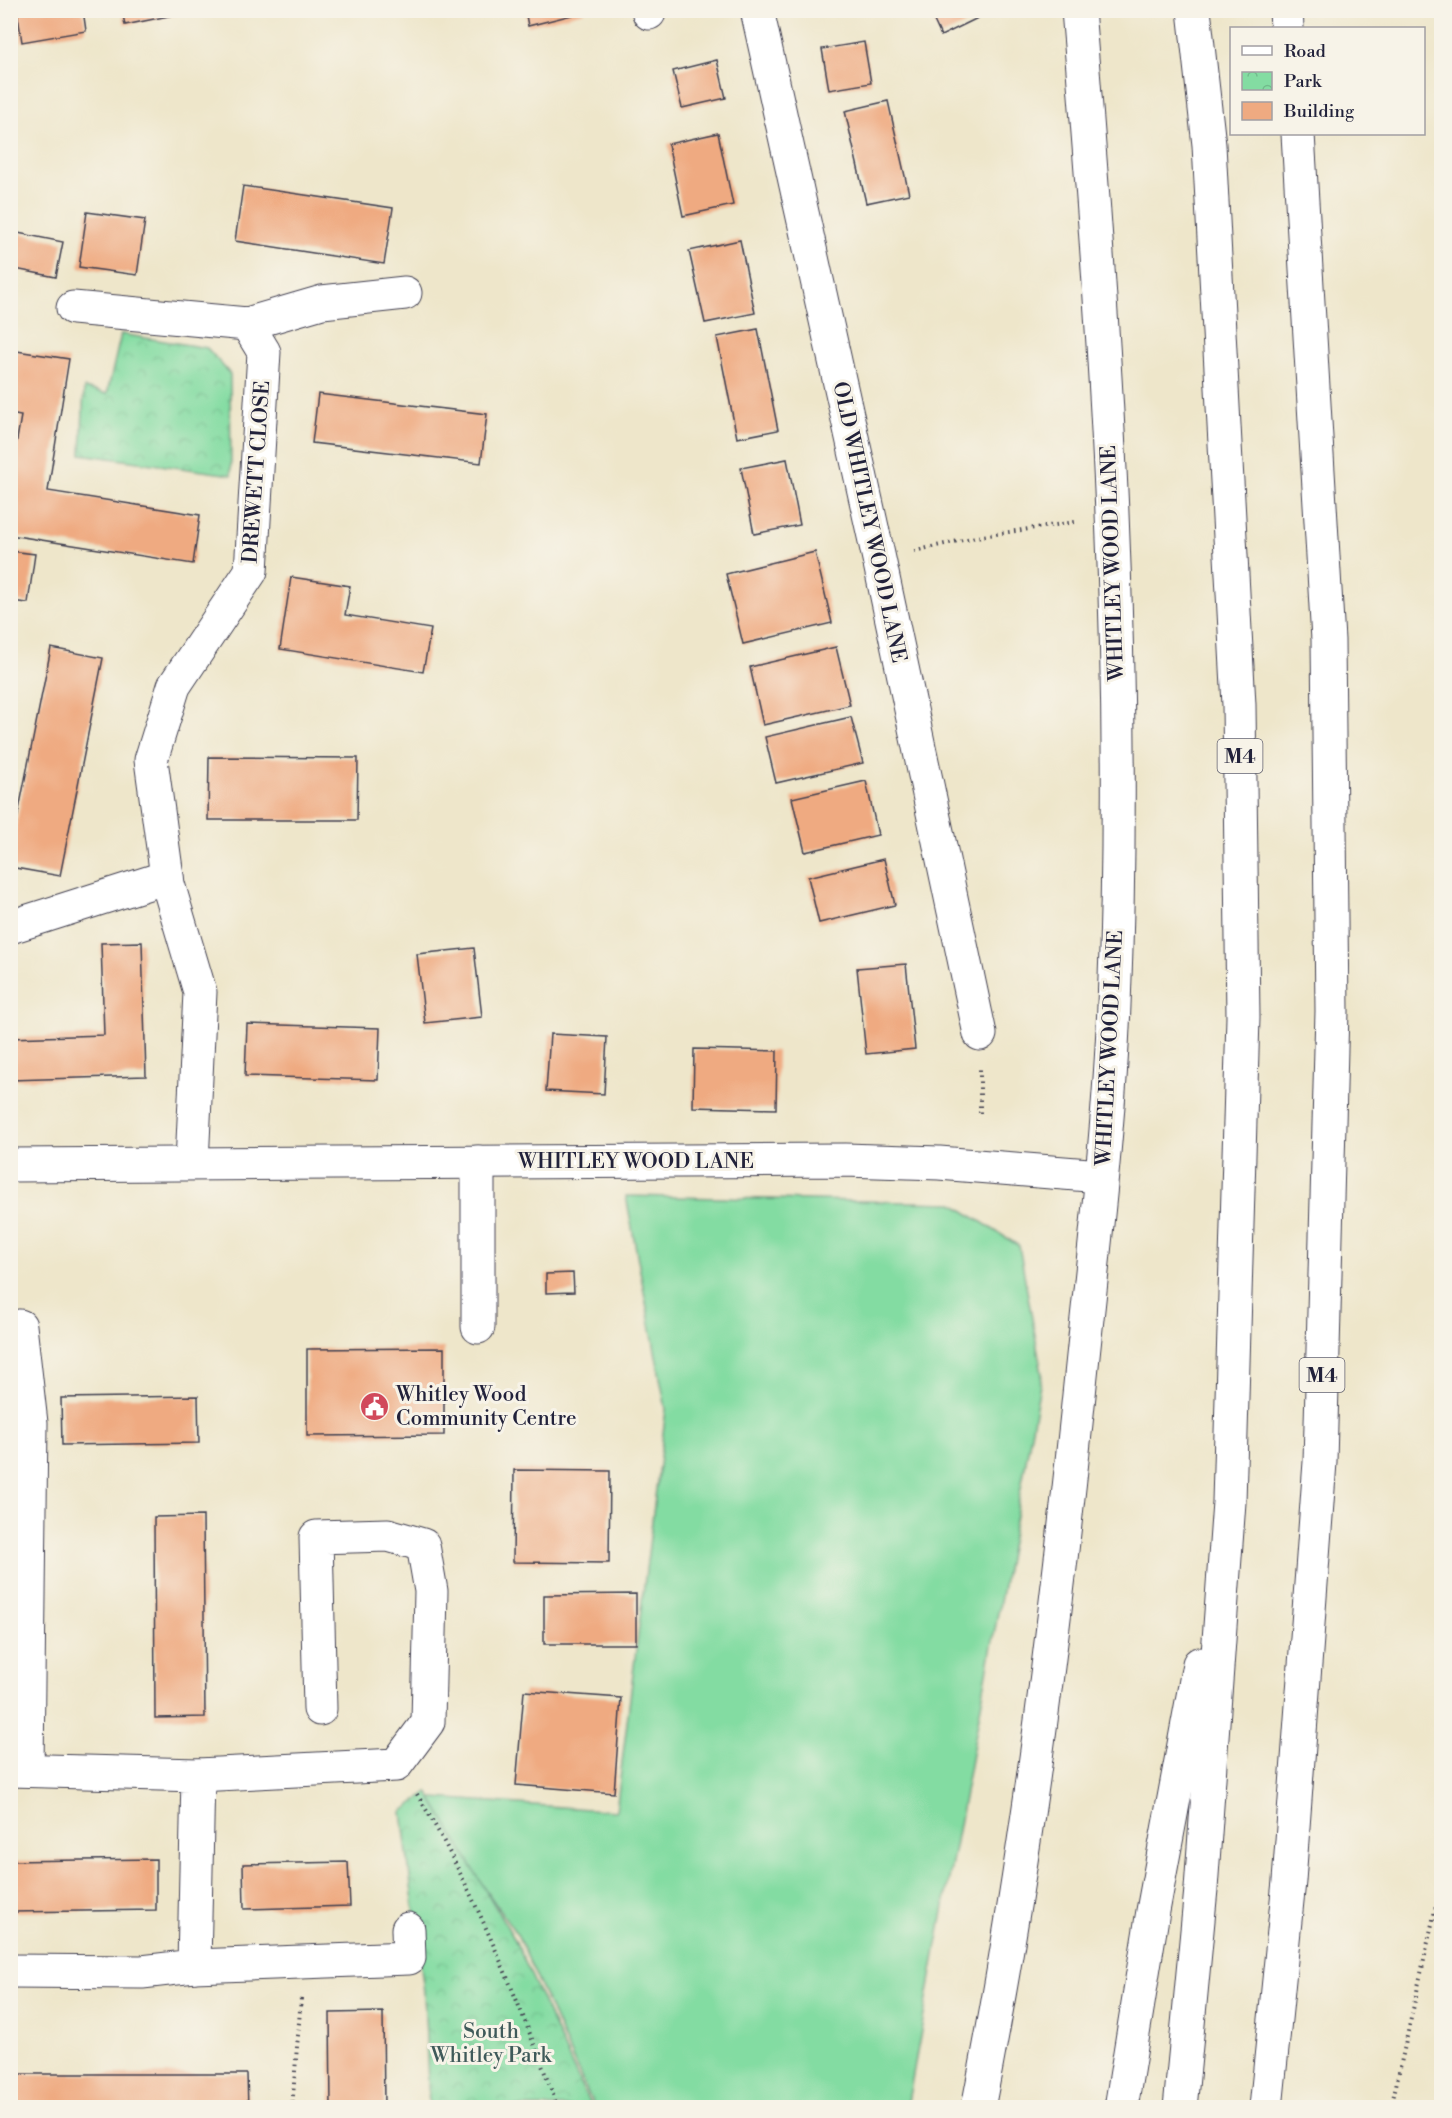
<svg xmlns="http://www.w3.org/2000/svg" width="1452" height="2118" viewBox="0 0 1452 2118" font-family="'Libre Bodoni',serif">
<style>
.green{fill:#83dca2;stroke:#527f6e;stroke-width:1.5}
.park{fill:url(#park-crowns);stroke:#527f6e;stroke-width:1.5}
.building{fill:#efaa81}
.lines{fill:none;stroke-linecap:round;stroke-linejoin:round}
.minor-casing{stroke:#413f50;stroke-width:35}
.major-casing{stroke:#413f50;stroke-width:35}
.highway-casing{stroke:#413f50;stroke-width:35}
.path{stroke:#413f50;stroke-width:4;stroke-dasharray:1.5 4.5;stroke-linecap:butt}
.minor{stroke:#fff;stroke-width:33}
.major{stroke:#fff;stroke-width:33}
.highway{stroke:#fff;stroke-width:33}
.labels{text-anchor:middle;stroke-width:6;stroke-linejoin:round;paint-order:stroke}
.shield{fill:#f7f3e8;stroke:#62616f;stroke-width:1.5}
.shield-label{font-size:20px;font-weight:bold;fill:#22223b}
.street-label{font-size:21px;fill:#22223b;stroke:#f7f3e8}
.poi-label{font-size:21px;fill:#22223b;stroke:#f7f3e8;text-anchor:start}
.park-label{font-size:21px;fill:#3f5a5a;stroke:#f7f3e8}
</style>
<defs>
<pattern id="park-crowns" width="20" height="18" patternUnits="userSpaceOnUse" patternTransform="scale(1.5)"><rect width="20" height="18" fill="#83dca2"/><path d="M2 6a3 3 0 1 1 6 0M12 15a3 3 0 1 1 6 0" fill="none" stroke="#71bc8c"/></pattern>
</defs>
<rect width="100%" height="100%" fill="#f7f3e8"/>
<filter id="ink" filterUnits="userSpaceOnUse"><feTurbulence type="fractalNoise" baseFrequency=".0167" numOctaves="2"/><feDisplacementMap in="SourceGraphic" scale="12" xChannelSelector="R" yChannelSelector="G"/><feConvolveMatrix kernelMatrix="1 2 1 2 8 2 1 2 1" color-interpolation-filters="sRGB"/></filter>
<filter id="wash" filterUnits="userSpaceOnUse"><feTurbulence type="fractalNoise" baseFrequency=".008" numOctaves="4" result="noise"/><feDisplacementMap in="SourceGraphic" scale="24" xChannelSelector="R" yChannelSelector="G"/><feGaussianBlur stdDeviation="1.35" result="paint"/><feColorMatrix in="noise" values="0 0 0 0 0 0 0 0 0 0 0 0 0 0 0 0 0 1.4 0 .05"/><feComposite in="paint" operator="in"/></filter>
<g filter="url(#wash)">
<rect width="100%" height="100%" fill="#eee6ca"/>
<path class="green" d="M 626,1196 L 952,1203 L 1019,1246 L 1042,1374 L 907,2107 L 594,2107 L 518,1936 L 421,1797 L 616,1811 L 666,1409 Z"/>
<g class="park">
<path d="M 121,334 L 207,348 L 230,374 L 231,475 L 81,454 L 84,388 L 107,394 Z"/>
<path d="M 428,1792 L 515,1940 L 591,2107 L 429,2107 L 424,1992 L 402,1812 Z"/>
</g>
<g id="blocks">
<g class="building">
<path d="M 17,10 L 83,10 L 86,31 L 22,42 Z"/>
<path d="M 122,10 L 188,10 L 188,12 L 125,25 Z"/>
<path d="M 525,10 L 584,10 L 584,12 L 528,26 Z"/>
<path d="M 929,10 L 994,10 L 941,36 Z"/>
<path d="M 864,42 L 871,83 L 829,90 L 822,49 Z"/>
<path d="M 717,60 L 726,98 L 682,108 L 673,71 Z"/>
<path d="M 888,101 L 909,194 L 866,203 L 845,111 Z"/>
<path d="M 718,133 L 733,205 L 683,216 L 668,144 Z"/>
<path d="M 243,186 L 393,208 L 384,264 L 235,241 Z"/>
<path d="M 87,212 L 145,220 L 137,275 L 79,267 Z"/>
<path d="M 13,232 L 63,242 L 56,277 L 10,268 Z"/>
<path d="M 740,240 L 755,313 L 705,323 L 689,251 Z"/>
<path d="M 10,276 L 16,277 L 12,308 L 10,308 Z"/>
<path d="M 758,329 L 778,430 L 737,438 L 717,337 Z"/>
<path d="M 10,350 L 69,359 L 48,491 L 200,515 L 193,564 L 10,535 L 10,480 L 21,416 L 10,414 Z"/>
<path d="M 318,394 L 487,414 L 481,463 L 312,443 Z"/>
<path d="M 787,459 L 800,525 L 754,534 L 741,468 Z"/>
<path d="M 10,551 L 35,554 L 28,603 L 10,601 Z"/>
<path d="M 815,552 L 832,623 L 743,644 L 726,574 Z"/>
<path d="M 291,577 L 350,586 L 345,615 L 431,629 L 423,672 L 280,649 Z"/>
<path d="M 836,647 L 850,705 L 763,725 L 750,667 Z"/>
<path d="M 51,648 L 103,658 L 60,876 L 10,867 L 10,855 Z"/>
<path d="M 851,717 L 863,763 L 776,783 L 765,737 Z"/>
<path d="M 209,757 L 358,758 L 357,820 L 208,820 Z"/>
<path d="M 866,781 L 878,835 L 805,852 L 792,798 Z"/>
<path d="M 884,859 L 895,905 L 819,923 L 808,877 Z"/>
<path d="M 142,942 L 146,1076 L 10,1080 L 10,1038 L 104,1035 L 101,943 Z"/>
<path d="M 474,948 L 482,1017 L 425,1023 L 417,954 Z"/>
<path d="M 906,964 L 915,1049 L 866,1054 L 857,968 Z"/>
<path d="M 247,1024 L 380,1028 L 378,1080 L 245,1076 Z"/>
<path d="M 550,1034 L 607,1037 L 604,1094 L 546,1091 Z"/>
<path d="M 694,1049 L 777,1051 L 776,1109 L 693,1107 Z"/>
<path d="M 573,1273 L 574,1292 L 546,1293 L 546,1274 Z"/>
<path d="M 444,1348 L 444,1435 L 307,1436 L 307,1349 Z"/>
<path d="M 198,1396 L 199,1443 L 62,1445 L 61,1398 Z"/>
<path d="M 514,1470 L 610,1471 L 609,1563 L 513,1562 Z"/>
<path d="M 203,1516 L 205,1717 L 155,1718 L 154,1517 Z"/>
<path d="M 636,1594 L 636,1644 L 544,1644 L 544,1595 Z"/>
<path d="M 524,1691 L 621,1698 L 614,1793 L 516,1785 Z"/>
<path d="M 156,1859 L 156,1910 L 10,1912 L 10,1861 Z"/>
<path d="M 348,1862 L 350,1906 L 244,1909 L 243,1864 Z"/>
<path d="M 383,2012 L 384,2108 L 331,2108 L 330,2013 Z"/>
<path d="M 10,2074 L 247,2074 L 248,2108 L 10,2108 Z"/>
</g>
</g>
</g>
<g filter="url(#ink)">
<use href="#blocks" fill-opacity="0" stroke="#413f50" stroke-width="1.5"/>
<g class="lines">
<defs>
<g id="minor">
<path d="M 648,10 L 649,13"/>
<path d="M 757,10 L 879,559 L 980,1034"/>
<path d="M 73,308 L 247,324 L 264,352 L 251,571 L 174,686 L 151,760 L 168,884 L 200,992 L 192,1163"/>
<path d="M 247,324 L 322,302 L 405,293"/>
<path d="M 10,927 L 167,877"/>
<path d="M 478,1162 L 478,1327"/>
<path d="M 10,1165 L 845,1160 L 939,1163 L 1101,1176"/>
<path d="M 20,1326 L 31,1423 L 27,1768"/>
<path d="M 10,1770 L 198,1775 L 194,1966 L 142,1972 L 10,1971"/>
<path d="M 198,1775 L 396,1765 L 428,1722 L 431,1591 L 423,1545 L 388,1535 L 316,1537 L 320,1709"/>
<path d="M 194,1966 L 409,1958 L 408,1929"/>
</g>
<path id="major" d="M 978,2108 C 1025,1871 1054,1634 1079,1395 C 1092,1265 1109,1135 1114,1005 C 1128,673 1106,341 1078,10"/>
<g id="highway">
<path d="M 1286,10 L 1287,28"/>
<path d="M 1121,2108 L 1153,1911 L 1199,1664"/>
<path d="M 1180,2108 L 1201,1889 L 1229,1502 L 1243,1017 L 1239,705 L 1209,145 L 1194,10"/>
<path d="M 1266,2108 L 1289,1881 L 1320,1462 L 1332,1011 L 1328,640 L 1298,134"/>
</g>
</defs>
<use href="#minor" class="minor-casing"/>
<use href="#major" class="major-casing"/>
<use href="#highway" class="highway-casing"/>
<g class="path">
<path d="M 914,551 L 976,537 L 1075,522"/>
<path d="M 980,1113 L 980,1068"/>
<path d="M 417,1794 C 476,1893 518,2000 558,2108"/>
<path d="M 292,2108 L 301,1998"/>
<path d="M 1391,2108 L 1436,1906 L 1442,1906"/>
</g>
<use href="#minor" class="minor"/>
<use href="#major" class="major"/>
<use href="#highway" class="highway"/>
</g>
</g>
<defs>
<symbol id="civic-disc" viewBox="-11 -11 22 22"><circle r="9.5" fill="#d1495b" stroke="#f7f3e8"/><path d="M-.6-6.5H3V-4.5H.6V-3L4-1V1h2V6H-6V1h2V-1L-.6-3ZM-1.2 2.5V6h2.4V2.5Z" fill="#fff"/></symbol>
</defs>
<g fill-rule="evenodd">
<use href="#civic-disc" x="358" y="1390" width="33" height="33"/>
</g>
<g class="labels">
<g class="shield">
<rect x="1217.5" y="739" width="45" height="34" rx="4.5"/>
<rect x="1299.5" y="1358" width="45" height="34" rx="4.5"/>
</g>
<g class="shield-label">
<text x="1240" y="763">M4</text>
<text x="1322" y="1382">M4</text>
</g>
<g class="street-label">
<text transform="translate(256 472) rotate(-86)" y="7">DREWETT CLOSE</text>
<text transform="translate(870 522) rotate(78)" y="7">OLD WHITLEY WOOD LANE</text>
<text transform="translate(1112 563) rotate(-92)" y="7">WHITLEY WOOD LANE</text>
<text transform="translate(1109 1048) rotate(-87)" y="7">WHITLEY WOOD LANE</text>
<text x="636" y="1168">WHITLEY WOOD LANE</text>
</g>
<g class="poi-label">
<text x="396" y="1401">Whitley Wood<tspan x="396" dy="24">Community Centre</tspan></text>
</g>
<g class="park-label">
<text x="491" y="2038">South<tspan x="491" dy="24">Whitley Park</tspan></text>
</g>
</g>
<rect width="1452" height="2118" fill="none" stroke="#f7f3e8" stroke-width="36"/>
<rect x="1230" y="27" width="195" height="108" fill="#f7f3e8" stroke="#a29fa3" stroke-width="1.5"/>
<rect x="1242" y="46" width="30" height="9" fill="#ffffff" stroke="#a29fa3" stroke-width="1.5"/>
<text x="1284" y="57" font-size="18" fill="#22223b">Road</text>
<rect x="1242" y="72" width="30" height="18" fill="url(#park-crowns)" stroke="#a29fa3" stroke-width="1.5"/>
<text x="1284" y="87" font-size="18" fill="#22223b">Park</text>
<rect x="1242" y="102" width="30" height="18" fill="#efaa81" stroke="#a29fa3" stroke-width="1.5"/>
<text x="1284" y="117" font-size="18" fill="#22223b">Building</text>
</svg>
